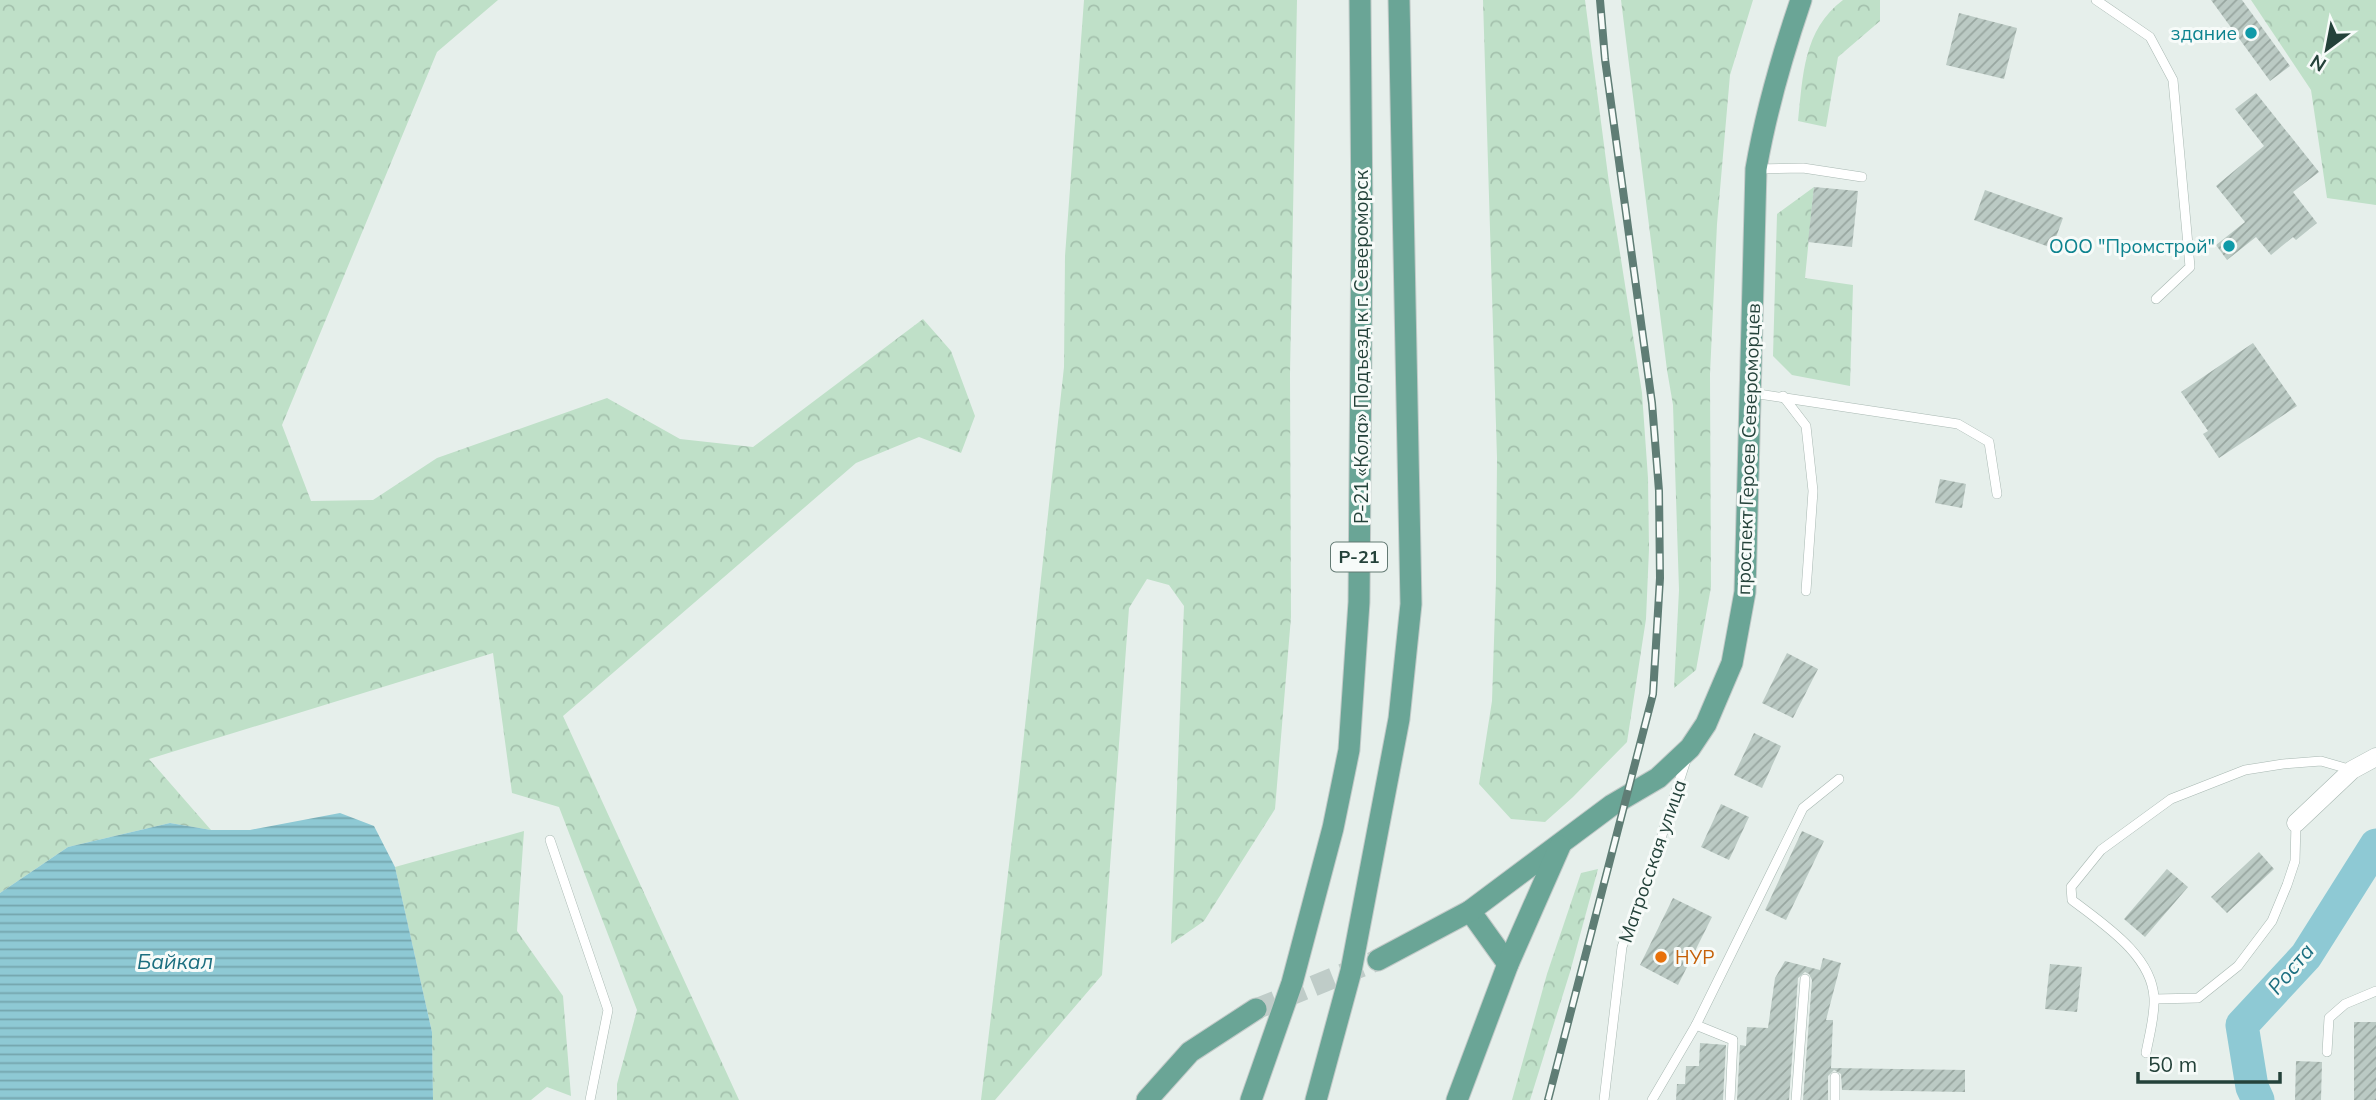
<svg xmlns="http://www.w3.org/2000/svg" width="2376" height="1100" viewBox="0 0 2376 1100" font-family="Mulish,sans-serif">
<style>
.forest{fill:url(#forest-crowns)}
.water{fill:url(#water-rules)}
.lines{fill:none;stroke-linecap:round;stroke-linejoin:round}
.river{stroke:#8ec9d4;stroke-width:33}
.building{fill:url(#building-hatch)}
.primary-tunnel{stroke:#bfccc8;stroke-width:21;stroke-dasharray:21 10;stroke-linecap:butt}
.service-casing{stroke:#a8b8b2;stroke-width:10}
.minor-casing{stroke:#a8b8b2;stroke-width:19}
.primary-casing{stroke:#c2cac8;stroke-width:23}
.service{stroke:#fff;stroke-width:9}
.minor{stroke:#fff;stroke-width:18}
.primary{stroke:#6aa596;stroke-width:21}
.rail-casing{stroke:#5f7d75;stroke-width:8}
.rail{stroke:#f7fbf9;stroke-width:5;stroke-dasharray:16;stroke-linecap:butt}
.culture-dot{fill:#0f9aa8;stroke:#f7fbf9;stroke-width:2.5}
.food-dot{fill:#e8710a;stroke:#f7fbf9;stroke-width:2.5}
.labels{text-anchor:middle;stroke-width:6;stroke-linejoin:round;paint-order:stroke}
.shield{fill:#f7fbf9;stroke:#637a73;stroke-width:2}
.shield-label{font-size:18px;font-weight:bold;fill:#24423a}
.culture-label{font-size:19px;fill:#0d838f;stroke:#f7fbf9;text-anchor:end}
.street-label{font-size:19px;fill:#24423a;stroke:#f7fbf9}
.food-label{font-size:19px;fill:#c56008;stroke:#f7fbf9;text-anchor:start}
.water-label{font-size:21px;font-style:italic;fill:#1c6f80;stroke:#f7fbf9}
</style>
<defs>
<pattern id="forest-crowns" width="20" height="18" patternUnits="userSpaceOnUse" patternTransform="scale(1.75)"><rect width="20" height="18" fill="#bfe0c8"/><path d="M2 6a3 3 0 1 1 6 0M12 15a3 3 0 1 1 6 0" fill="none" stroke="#a4c1ad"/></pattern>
<pattern id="water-rules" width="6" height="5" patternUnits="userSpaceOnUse" patternTransform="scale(1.75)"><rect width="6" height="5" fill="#8ec9d4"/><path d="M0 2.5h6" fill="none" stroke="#74a5ad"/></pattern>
<pattern id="building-hatch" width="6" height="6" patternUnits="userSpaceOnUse" patternTransform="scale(1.75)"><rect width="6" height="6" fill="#bbcac4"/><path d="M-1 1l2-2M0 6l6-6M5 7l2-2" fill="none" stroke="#98a6a0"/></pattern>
</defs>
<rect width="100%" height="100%" fill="#e6efeb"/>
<g class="forest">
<path d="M 0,0 L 498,0 L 437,52 L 282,425 L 311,501 L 373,500 L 437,458 L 607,398 L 680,439 L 753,447 L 923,319 L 951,351 L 975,416 L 961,453 L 919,437 L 856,463 L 563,716 L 739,1100 L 617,1100 L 617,1084 L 637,1010 L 559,807 L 512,793 L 493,653 L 149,759 L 211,830 L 170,823 L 68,847 L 0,893 Z"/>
<path d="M 1084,0 L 1297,0 L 1290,374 L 1291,617 L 1275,809 L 1204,921 L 1171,944 L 1184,606 L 1169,585 L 1147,579 L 1129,608 L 1102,975 L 995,1100 L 981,1100 L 1019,781 L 1064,367 L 1065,256 Z"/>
<path d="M 1483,0 L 1585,0 L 1609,183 L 1642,393 L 1648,478 L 1649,549 L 1646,619 L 1627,742 L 1573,797 L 1545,822 L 1511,819 L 1479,784 L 1492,701 L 1496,580 L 1497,458 Z"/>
<path d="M 1621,0 L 1753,0 L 1730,75 L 1717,224 L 1710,374 L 1711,587 L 1696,670 L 1674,688 L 1679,590 L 1673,405 L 1667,370 Z"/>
<path d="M 1843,0 L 1880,0 L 1880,21 L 1838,57 L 1826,127 L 1798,121 C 1803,76 1803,30 1843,0 Z"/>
<path d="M 2251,0 L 2376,0 L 2376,205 L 2327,198 L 2311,90 Z"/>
<path d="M 1814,187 L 1805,278 L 1853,285 L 1850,386 L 1792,375 L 1773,356 L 1777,214 Z"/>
<path d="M 524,831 L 517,931 L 563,996 L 571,1096 L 547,1087 L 531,1100 L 433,1100 L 432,1032 L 395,867 Z"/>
<path d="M 1598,869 L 1570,972 L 1530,1100 L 1512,1100 L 1547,974 L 1581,873 Z"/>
</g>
<path class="water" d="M 340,813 L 374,826 L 395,867 L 432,1032 L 433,1100 L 0,1100 L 0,893 L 68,847 L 170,823 L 211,830 L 250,830 Z"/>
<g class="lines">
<path class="river" d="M 2258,1100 L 2252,1087 L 2242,1025 L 2306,956 L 2376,845"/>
</g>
<g class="building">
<path d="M 2211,0 L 2242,0 L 2290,66 L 2270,81 Z"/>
<path d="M 1959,13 L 2017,28 L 2004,79 L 1946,65 Z"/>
<path d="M 2256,93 L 2319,172 L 2293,192 L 2317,223 L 2296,240 L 2293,237 L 2271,255 L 2256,237 L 2227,260 L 2216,245 L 2245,222 L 2216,186 L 2264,146 L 2235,109 Z"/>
<path d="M 1814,187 L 1858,191 L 1852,247 L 1808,242 Z"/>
<path d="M 1985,190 L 2063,218 L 2052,248 L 1974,220 Z"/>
<path d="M 2253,343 L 2297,406 L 2219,458 L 2203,434 L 2208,431 L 2181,392 Z"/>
<path d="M 1940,479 L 1966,484 L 1962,508 L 1935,503 Z"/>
<path d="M 1787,653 L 1818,669 L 1793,718 L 1762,703 Z"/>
<path d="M 1754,733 L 1781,746 L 1762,788 L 1734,775 Z"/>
<path d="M 1721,804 L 1749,817 L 1729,860 L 1701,847 Z"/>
<path d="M 1802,831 L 1824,841 L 1786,920 L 1765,910 Z"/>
<path d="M 2259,852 L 2274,869 L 2227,913 L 2211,897 Z"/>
<path d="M 2167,869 L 2188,887 L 2145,937 L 2124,919 Z"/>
<path d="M 1673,898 L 1712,917 L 1678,985 L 1640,965 Z"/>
<path d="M 1823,958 L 1841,963 L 1826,1020 L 1833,1020 L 1831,1068 L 1965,1070 L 1965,1092 L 1842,1090 L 1841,1074 L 1834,1070 L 1828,1076 L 1828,1100 L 1803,1100 L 1812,980 L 1809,974 L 1805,972 L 1798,978 L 1789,1100 L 1737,1100 L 1740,1045 L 1746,1046 L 1747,1027 L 1768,1028 L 1775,978 L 1785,961 L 1820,970 Z"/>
<path d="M 2050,964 L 2082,967 L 2077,1012 L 2045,1009 Z"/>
<rect x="2354" y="1022" width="22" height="78"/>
<path d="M 1700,1043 L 1726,1045 L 1723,1100 L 1676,1100 L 1677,1084 L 1685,1084 L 1686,1066 L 1699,1066 Z"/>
<path d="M 2296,1061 L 2322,1062 L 2321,1100 L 2295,1100 Z"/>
</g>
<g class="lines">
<path class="primary-tunnel" d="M 1256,1009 L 1378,960"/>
<defs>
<g id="service">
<path d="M 2096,0 L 2150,37 L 2173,80 L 2190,267 L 2156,299"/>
<path d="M 1756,169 L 1803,168 L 1862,177"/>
<path d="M 1752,393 L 1958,424 L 1989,442 L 1997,494"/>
<path d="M 1783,396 L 1806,426 L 1813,491 L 1806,591"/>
<path d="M 550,840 L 608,1010 L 590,1100"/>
<path d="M 2155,999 L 2198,998 L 2238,966 L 2272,921 L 2287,885 L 2295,861 L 2296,823"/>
<path d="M 1696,1025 L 1803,808 L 1839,779"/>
<path d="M 2327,1052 L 2329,1018 L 2345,1004 L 2376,991"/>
<path d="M 2146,1053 C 2149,1036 2155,1016 2154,998 C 2152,955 2103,924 2072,900 L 2071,887 L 2101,850 L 2171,799 L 2245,770 L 2283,764 L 2321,761 L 2352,770"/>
<path d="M 1604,1100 L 1622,947 L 1649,876 L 1686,760"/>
<path d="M 1652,1100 L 1696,1025 L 1733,1040 L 1730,1100"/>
<path d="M 1796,1100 L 1805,979"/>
<path d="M 1835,1100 L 1835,1077"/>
</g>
<path id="minor" d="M 2296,823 L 2352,770 L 2376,757"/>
<g id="primary">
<path d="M 1470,911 L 1508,964"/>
<path d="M 1378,960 L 1470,911 L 1612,805 L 1658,778 L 1690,748 L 1706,724 L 1732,663 L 1745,592 L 1756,169 C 1766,111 1782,56 1801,0"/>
<path d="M 1147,1100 L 1190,1052 L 1256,1009"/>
<path d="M 1251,1100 L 1292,983 L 1333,828 L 1349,750 L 1359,602 L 1362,213 L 1360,0"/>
<path d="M 1316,1100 L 1351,971 L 1399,719 L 1411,604 L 1399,0"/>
<path d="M 1457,1100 L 1508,964 L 1560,846"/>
</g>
</defs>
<use href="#service" class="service-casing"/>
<use href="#minor" class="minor-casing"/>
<use href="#primary" class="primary-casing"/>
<use href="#service" class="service"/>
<use href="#minor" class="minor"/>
<use href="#primary" class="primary"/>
<defs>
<path id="rail" d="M 1548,1100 L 1653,694 L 1660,578 L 1659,491 L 1652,403 L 1605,59 L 1600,0"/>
</defs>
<use href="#rail" class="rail-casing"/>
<use href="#rail" class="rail"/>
</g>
<g class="culture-dot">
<circle cx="2251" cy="33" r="7"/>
<circle cx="2229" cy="246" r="7"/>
</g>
<circle class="food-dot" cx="1661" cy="957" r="7"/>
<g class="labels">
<rect class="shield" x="1331" y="542.5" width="56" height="29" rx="5"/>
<g class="shield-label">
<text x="1359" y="563">Р-21</text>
</g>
<g class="culture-label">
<text x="2237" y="40">здание</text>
<text x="2215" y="253">ООО "Промстрой"</text>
</g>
<g class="street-label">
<text transform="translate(1361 347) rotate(-90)" y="7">Р-21 «Кола» Подъезд к г. Североморск</text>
<text transform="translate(1748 449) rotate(-88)" y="7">проспект Героев Североморцев</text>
<text transform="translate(1652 861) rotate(-71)" y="7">Матросская улица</text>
</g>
<g class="food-label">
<text x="1675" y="964">НУР</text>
</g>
<g class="water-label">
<text x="175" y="969">Байкал</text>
<text transform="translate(2291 969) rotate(-50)" y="7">Роста</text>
</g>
</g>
<g transform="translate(2327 49) rotate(212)" stroke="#f7fbf9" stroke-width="5" paint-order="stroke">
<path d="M0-5L12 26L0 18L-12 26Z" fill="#24423a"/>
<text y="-10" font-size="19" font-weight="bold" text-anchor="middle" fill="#24423a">N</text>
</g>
<path d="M2138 1072v10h142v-10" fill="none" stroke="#24423a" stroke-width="3.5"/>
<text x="2148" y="1072" font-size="21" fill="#24423a" stroke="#f7fbf9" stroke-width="5" paint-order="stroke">50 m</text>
</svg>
